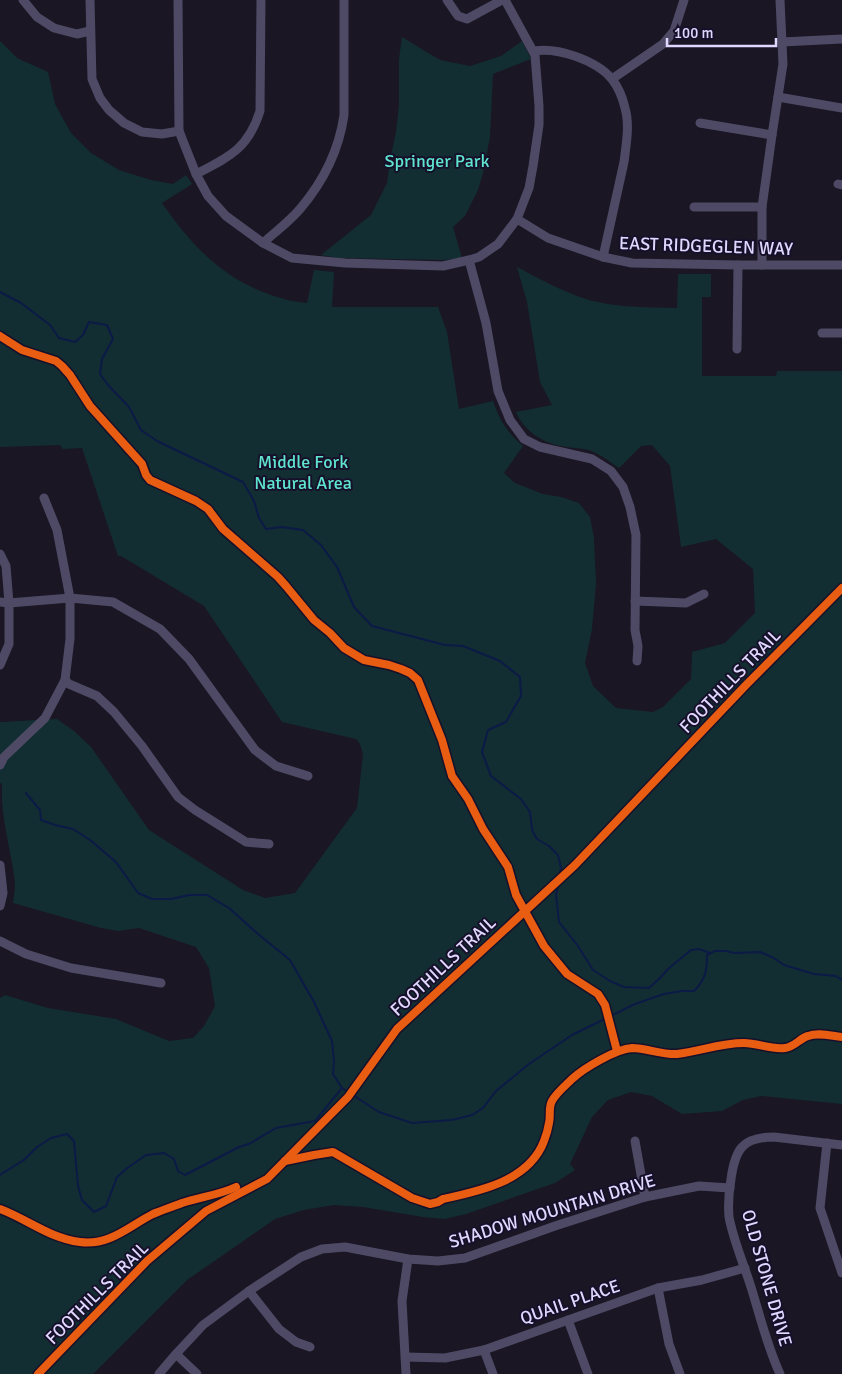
<svg xmlns="http://www.w3.org/2000/svg" width="842" height="1374" viewBox="0 0 842 1374" font-family="Signika,sans-serif">
<style>
.green{fill:#132e32}
.lines{fill:none;stroke-linecap:round;stroke-linejoin:round}
.stream{stroke:#0b1a46;stroke-width:2}
.minor{stroke:#4e4a65;stroke-width:9}
.cycleway-casing{stroke:#17102a;stroke-width:11}
.cycleway{stroke:#e95d12;stroke-width:8}
.labels{text-anchor:middle;stroke-width:4;stroke-linejoin:round;paint-order:stroke}
.park-label{font-size:18px;fill:#5fe4cf;stroke:#17102a}
.street-label{font-size:18px;fill:#e0d8ff;stroke:#17102a}
</style>
<rect width="100%" height="100%" fill="#1a1624"/>
<g class="green">
<path d="M 402,37 L 440,60 L 470,66 L 501,56 L 522,41 L 531,59 L 493,74 L 490,137 L 483,173 L 478,190 L 465,216 L 453,227 L 462,258 L 445,260 L 338,258 L 321,255 L 371,215 L 387,183 L 390,160 L 396,132 L 399,105 L 399,59 Z"/>
<path d="M 0,41 L 17,58 L 48,72 L 55,104 L 71,133 L 91,153 L 119,170 L 151,180 L 173,184 L 186,175 L 192,184 L 162,203 C 193,248 227,283 281,298 C 289,301 299,302 307,303 L 314,270 L 334,272 L 332,307 L 438,307 L 447,332 L 459,409 L 493,401 C 499,419 508,434 523,446 L 504,473 L 515,483 L 543,494 L 561,497 L 579,503 L 590,517 L 594,538 L 596,584 L 592,629 L 585,663 L 593,686 L 616,708 L 653,712 L 663,707 L 691,679 L 692,652 L 725,643 L 755,613 L 753,569 L 716,539 L 681,547 L 670,466 L 652,445 L 641,446 L 619,468 C 610,462 600,454 589,450 C 580,448 570,448 561,446 C 542,442 524,431 516,412 L 552,405 L 540,382 L 527,302 L 517,267 C 536,277 556,288 577,296 C 609,308 643,307 677,308 L 678,274 L 711,274 L 711,297 L 702,297 L 702,376 L 776,376 L 777,371 L 842,371 L 842,1104 L 761,1096 L 743,1100 L 722,1111 L 682,1114 L 652,1096 L 631,1092 L 608,1100 L 592,1117 L 570,1164 L 575,1170 L 555,1183 L 466,1214 L 445,1219 L 423,1217 L 363,1207 L 334,1205 L 304,1210 L 275,1219 L 187,1280 L 93,1374 L 0,1374 L 0,998 L 5,995 L 48,1008 L 116,1019 L 169,1041 L 193,1038 L 204,1026 L 215,1006 L 209,968 L 196,947 L 139,928 L 118,931 L 101,928 L 13,903 C 14,894 16,885 14,876 C 10,846 0,814 2,784 L 0,783 L 0,722 L 57,719 L 74,731 L 91,747 L 149,830 L 243,890 L 265,898 L 295,893 L 357,808 L 363,754 L 360,744 L 356,739 L 282,722 L 204,606 L 121,556 L 118,556 L 82,448 L 63,449 L 60,445 L 0,447 Z"/>
</g>
<g class="lines">
<g class="stream">
<path d="M 0,292 L 21,303 L 50,325 L 59,338 L 75,342 L 83,335 L 89,322 L 107,325 L 113,339 L 102,359 L 100,374 L 108,385 L 129,407 L 141,430 L 157,441 L 243,482 L 254,501 L 259,518 L 266,529 L 282,527 L 303,530 L 321,545 L 337,567 L 354,607 L 372,626 L 445,645 L 463,646 L 500,661 L 520,677 L 521,696 L 506,722 L 488,730 L 482,752 L 491,776 L 521,799 L 530,812 L 532,830 L 537,839 L 549,846 L 558,855 L 561,868 L 560,872"/>
<path d="M 26,793 L 40,810 L 41,820 L 55,825 L 73,829 L 90,840 L 116,862 L 138,893 L 152,899 L 171,899 L 189,895 L 207,895 L 229,908 L 258,934 L 290,960 L 314,1002 L 332,1041 L 334,1061 L 333,1074 L 342,1088"/>
<path d="M 558,886 L 556,895 L 559,922 L 578,946 L 593,970 L 610,981 L 624,987 L 649,988 L 660,978 L 668,969 L 691,950 L 699,949 L 710,953"/>
<path d="M 0,1175 L 24,1160 L 37,1147 L 51,1138 L 67,1134 L 74,1141 L 78,1186 L 82,1200 L 94,1212 L 106,1206 L 117,1177 L 126,1169 L 146,1155 L 164,1153 L 174,1159 L 178,1171 L 185,1175 L 239,1147 L 249,1144 L 276,1128 L 315,1121 L 342,1088 L 379,1112 L 412,1123 L 452,1120 L 472,1115 L 483,1108 L 496,1091 L 529,1064 L 572,1035 L 635,1004 L 664,994 L 682,991 L 694,991 C 706,979 707,970 707,955 L 715,951 L 726,951 L 734,953 L 760,952 L 772,957 L 784,965 L 814,974 L 836,976 L 842,980"/>
</g>
<g class="minor">
<path d="M 23,0 L 37,17 L 54,28 L 77,34 L 90,31"/>
<path d="M 90,0 L 92,79 L 100,98 L 109,110 L 124,123 L 142,132 L 162,134 L 179,131"/>
<path d="M 178,0 L 179,131 L 196,174 L 208,196 L 226,216 L 263,243 L 292,258 L 345,263 L 443,266 L 469,260 L 479,257 L 498,244 L 517,219 L 529,188 L 533,166 L 539,125 L 539,106 L 535,55 L 505,0"/>
<path d="M 447,0 L 458,16 L 467,19 L 502,0"/>
<path d="M 782,42 L 842,39"/>
<path d="M 534,51 C 557,47 596,60 612,79 C 618,87 623,99 625,108 C 630,125 626,145 624,162 L 603,257"/>
<path d="M 612,79 L 663,44 L 674,31 L 684,0"/>
<path d="M 778,97 L 842,108"/>
<path d="M 700,123 L 772,135"/>
<path d="M 196,174 C 229,157 248,149 260,111 L 261,0"/>
<path d="M 838,184 L 842,185"/>
<path d="M 694,207 L 762,207"/>
<path d="M 517,219 L 548,238 L 603,257 L 632,263 L 738,265 L 842,265"/>
<path d="M 263,243 C 275,232 289,222 300,209 C 323,182 339,150 344,115 L 344,0"/>
<path d="M 469,260 L 486,323 L 498,391 L 510,420 L 524,439 L 540,447 L 592,459 L 611,471 L 623,487 L 630,507 L 636,535 L 635,630 L 638,646 L 637,661"/>
<path d="M 762,265 L 762,207 L 772,135 L 783,64 L 780,0"/>
<path d="M 822,333 L 842,333"/>
<path d="M 737,349 L 738,265"/>
<path d="M 0,554 L 6,566 L 9,603 L 9,644 L 0,665"/>
<path d="M 635,601 L 686,603 L 704,594"/>
<path d="M 0,602 L 9,603 L 70,598 L 113,602 L 160,629 L 189,659 L 255,750 L 276,766 L 308,776"/>
<path d="M 65,680 L 69,684 L 97,696 L 114,712 L 142,746 L 178,797 L 195,810 L 246,842 L 269,844"/>
<path d="M 0,765 L 4,757 L 45,718 L 65,680 L 70,639 L 70,598 L 57,530 L 44,498"/>
<path d="M 0,865 L 3,893 L 0,906"/>
<path d="M 0,941 L 26,954 L 71,968 L 161,983"/>
<path d="M 635,1141 L 645,1197"/>
<path d="M 827,1143 L 820,1208 L 842,1273"/>
<path d="M 658,1288 L 669,1344 L 680,1374"/>
<path d="M 249,1291 L 279,1329 L 296,1342 L 310,1347"/>
<path d="M 568,1320 L 588,1374"/>
<path d="M 484,1350 L 493,1374"/>
<path d="M 176,1354 L 197,1374"/>
<path d="M 406,1357 L 445,1358 L 484,1350 L 658,1288 L 702,1280 L 745,1268"/>
<path d="M 159,1374 L 176,1354 L 203,1325 L 249,1291 L 301,1257 L 322,1249 L 345,1247 L 408,1259 L 438,1261 L 465,1258 L 555,1226 L 645,1197 L 699,1186 L 730,1188"/>
<path d="M 406,1374 L 402,1301 L 408,1259"/>
<path d="M 780,1374 C 767,1346 760,1316 751,1287 C 744,1265 733,1239 729,1217 C 728,1205 729,1191 731,1179 C 735,1150 742,1137 774,1137 L 842,1145"/>
</g>
<defs>
<g id="cycleway">
<path d="M 0,336 L 22,350 L 56,361 L 62,366 L 70,375 L 90,406 L 142,464 L 146,475 L 150,480 L 196,501 L 208,509 L 223,529 L 278,577 L 286,586 L 314,620 L 330,633 L 344,648 L 364,660 L 389,665 L 401,669 L 410,673 L 418,680 L 442,740 L 452,776 L 468,799 L 483,829 L 508,867 L 516,895 L 544,946 L 567,974 L 598,994 L 605,1005 L 617,1051"/>
<path d="M 285,1161 L 314,1155 L 333,1152 L 412,1198 L 430,1204 L 438,1202 L 443,1199 C 480,1191 529,1181 544,1141 C 546,1136 548,1129 549,1123 C 551,1116 548,1108 552,1101 C 556,1093 566,1085 572,1079 C 584,1068 616,1049 632,1048 C 647,1048 662,1055 677,1054 C 701,1051 720,1043 744,1043 C 758,1043 771,1050 785,1048 C 795,1047 800,1038 808,1036 C 819,1032 831,1036 842,1037"/>
<path d="M 0,1209 C 29,1220 49,1238 80,1242 C 110,1246 129,1226 153,1214 C 162,1210 172,1207 182,1203 C 200,1197 219,1195 236,1187"/>
<path d="M 38,1374 L 147,1261 L 206,1211 L 267,1179 L 348,1097 L 397,1029 L 575,865 L 746,685 L 842,588"/>
</g>
</defs>
<use href="#cycleway" class="cycleway-casing"/>
<use href="#cycleway" class="cycleway"/>
</g>
<g class="labels">
<g class="park-label">
<text x="437" y="167">Springer Park</text>
<text x="303" y="468">Middle Fork<tspan x="303" dy="21">Natural Area</tspan></text>
</g>
<g class="street-label">
<text transform="translate(706 246) rotate(2)" y="6">EAST RIDGEGLEN WAY</text>
<text transform="translate(730 681) rotate(-46)" y="6">FOOTHILLS TRAIL</text>
<text transform="translate(443 966) rotate(-43)" y="6">FOOTHILLS TRAIL</text>
<text transform="translate(552 1211) rotate(-17)" y="6">SHADOW MOUNTAIN DRIVE</text>
<text transform="translate(767 1278) rotate(74)" y="6">OLD STONE DRIVE</text>
<text transform="translate(97 1293) rotate(-45)" y="6">FOOTHILLS TRAIL</text>
<text transform="translate(570 1302) rotate(-19)" y="6">QUAIL PLACE</text>
</g>
</g>
<path d="M667 38v8h109v-8" fill="none" stroke="#e0d8ff" stroke-width="2.5"/>
<text x="674" y="38" font-size="15" fill="#e0d8ff" stroke="#17102a" stroke-width="4" paint-order="stroke">100 m</text>
</svg>
